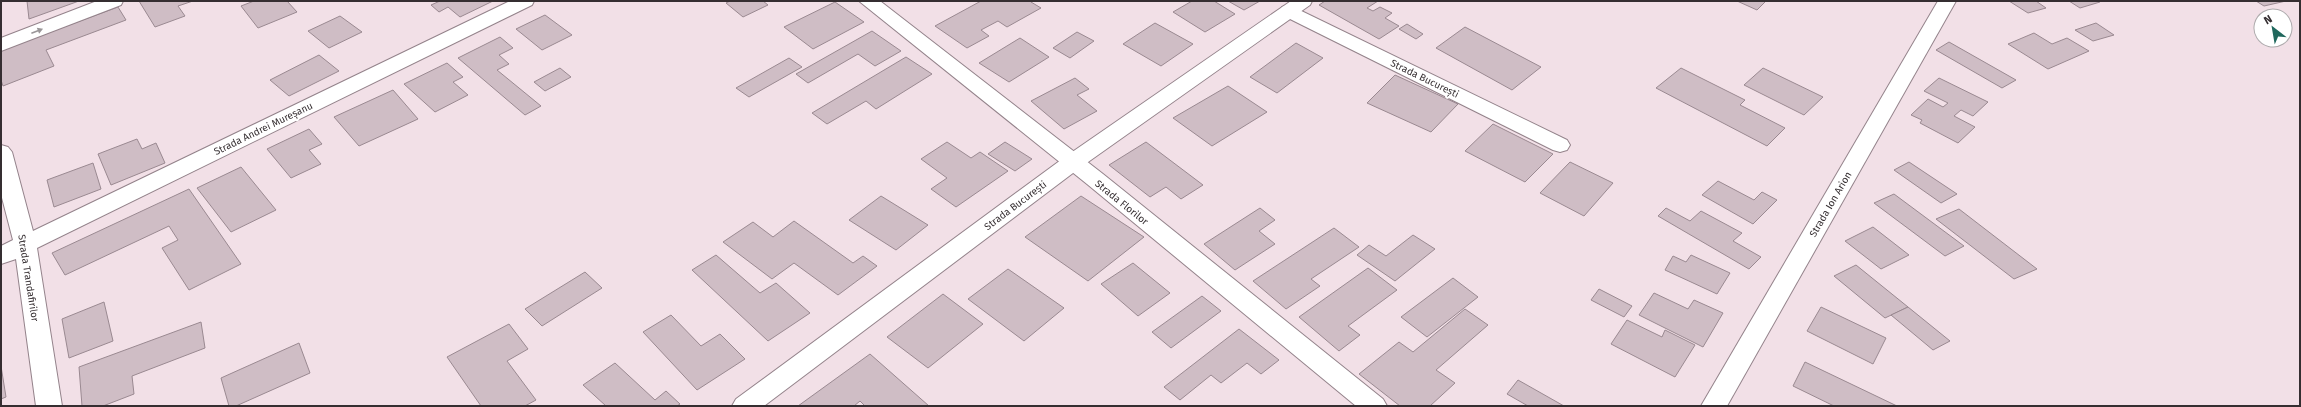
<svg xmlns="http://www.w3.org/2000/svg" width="2301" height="407" viewBox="0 0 2301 407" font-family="'Fira Sans',sans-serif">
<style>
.building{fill:#cfbdc5;stroke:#9a8991}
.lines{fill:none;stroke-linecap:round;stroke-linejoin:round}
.street-casing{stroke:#94838b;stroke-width:2}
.secondary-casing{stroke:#94838b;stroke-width:2}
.street{fill:#fff;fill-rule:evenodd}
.secondary{fill:#fff;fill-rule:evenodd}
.oneway{fill:#9a9698}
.labels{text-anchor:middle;stroke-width:4;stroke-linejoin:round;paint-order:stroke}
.street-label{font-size:10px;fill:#352e31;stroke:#fff}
</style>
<rect width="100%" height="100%" fill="#f2e0e7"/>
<g class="building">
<path d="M 27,1 L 79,1 L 29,19 Z"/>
<path d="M 139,1 L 193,1 L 178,6 L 185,16 L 155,27 Z"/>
<path d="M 254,1 L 287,1 L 297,12 L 258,28 L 241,6 Z"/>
<path d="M 440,1 L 493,1 L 460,17 L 448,7 L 439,12 L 431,5 Z"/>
<path d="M 730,1 L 763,1 L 768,5 L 743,17 L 726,3 Z"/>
<path d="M 981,1 L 1034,1 L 1031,2 L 1041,8 L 1007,27 L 998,21 L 981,30 L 989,36 L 967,48 L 935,26 Z"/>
<path d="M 1192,1 L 1214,1 L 1235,14 L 1205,32 L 1173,12 Z"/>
<path d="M 1228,1 L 1260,1 L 1244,10 Z"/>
<path d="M 1325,1 L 1378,1 L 1367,8 L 1373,11 L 1380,7 L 1392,13 L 1385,18 L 1399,26 L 1379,39 L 1319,5 Z"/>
<path d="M 1737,1 L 1766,1 L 1757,10 Z"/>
<path d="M 2009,1 L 2036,1 L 2046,8 L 2028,13 Z"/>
<path d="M 2069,1 L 2099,1 L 2100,2 L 2080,8 Z"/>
<path d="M 2256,1 L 2286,1 L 2264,6 Z"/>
<path d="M 835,2 L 864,22 L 813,49 L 784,27 Z"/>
<path d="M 118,7 L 126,20 L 46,50 L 54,66 L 3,86 L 1,80 L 1,50 Z"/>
<path d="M 545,15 L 572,35 L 542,50 L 516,29 Z"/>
<path d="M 340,16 L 362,32 L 329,48 L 308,31 Z"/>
<path d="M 1155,23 L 1193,44 L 1161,66 L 1123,44 Z"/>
<path d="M 2096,23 L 2114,35 L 2093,41 L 2075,30 Z"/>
<path d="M 1407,24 L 1423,34 L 1416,39 L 1399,29 Z"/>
<path d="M 1465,27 L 1541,67 L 1512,90 L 1436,48 Z"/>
<path d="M 872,31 L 901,51 L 875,66 L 858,54 L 808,83 L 796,74 Z"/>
<path d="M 1077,32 L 1094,41 L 1070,58 L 1053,48 Z"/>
<path d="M 2034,33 L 2052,44 L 2067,38 L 2089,51 L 2048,69 L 2008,44 Z"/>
<path d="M 500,37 L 513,48 L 499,55 L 509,64 L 497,70 L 541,106 L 525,115 L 458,58 Z"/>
<path d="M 1020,38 L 1049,57 L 1009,82 L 979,63 Z"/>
<path d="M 1949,42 L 2016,80 L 2002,88 L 1936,50 Z"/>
<path d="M 1296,43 L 1323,58 L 1277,93 L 1250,77 Z"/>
<path d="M 319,55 L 339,71 L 289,96 L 270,80 Z"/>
<path d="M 906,57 L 932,74 L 876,109 L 866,101 L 827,124 L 812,113 Z"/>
<path d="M 789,58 L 802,67 L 749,97 L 736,88 Z"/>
<path d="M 447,63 L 463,77 L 453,82 L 468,95 L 435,112 L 404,84 Z"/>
<path d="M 560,68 L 571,77 L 545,91 L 534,82 Z"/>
<path d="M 1681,68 L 1745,100 L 1740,105 L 1785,128 L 1767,146 L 1656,88 Z"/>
<path d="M 1763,68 L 1823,97 L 1804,115 L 1744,85 Z"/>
<path d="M 1395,75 L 1458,104 L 1431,132 L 1367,103 Z"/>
<path d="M 1075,78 L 1089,89 L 1077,95 L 1097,111 L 1064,129 L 1031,101 Z"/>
<path d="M 1939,78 L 1988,102 L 1973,116 L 1961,110 L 1954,116 L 1975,127 L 1958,143 L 1920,123 L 1922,120 L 1911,115 L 1928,99 L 1943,107 L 1948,103 L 1924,91 Z"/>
<path d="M 1228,86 L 1267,112 L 1212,146 L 1173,118 Z"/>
<path d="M 393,90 L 418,119 L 359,146 L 334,117 Z"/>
<path d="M 1493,124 L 1553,154 L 1525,182 L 1465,151 Z"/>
<path d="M 309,129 L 322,144 L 309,150 L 321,164 L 291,178 L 267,149 Z"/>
<path d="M 137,139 L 142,149 L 156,143 L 165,163 L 111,185 L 98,154 Z"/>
<path d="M 947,142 L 971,158 L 980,152 L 1008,171 L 956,207 L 931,189 L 947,178 L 921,159 Z"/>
<path d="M 1005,142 L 1032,159 L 1015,171 L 988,154 Z"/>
<path d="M 1146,142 L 1203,185 L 1181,199 L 1166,187 L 1150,197 L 1109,165 Z"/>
<path d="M 1570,162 L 1613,183 L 1584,216 L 1540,193 Z"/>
<path d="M 1909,162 L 1957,194 L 1941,203 L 1894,170 Z"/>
<path d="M 93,163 L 101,189 L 54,207 L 47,180 Z"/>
<path d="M 241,167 L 276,210 L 231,232 L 197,188 Z"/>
<path d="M 1718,181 L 1754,200 L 1762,192 L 1777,200 L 1753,224 L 1702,195 Z"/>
<path d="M 189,189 L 241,264 L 189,290 L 162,248 L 178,240 L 169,226 L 65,275 L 52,253 Z"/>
<path d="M 1894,194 L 1964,246 L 1945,256 L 1874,203 Z"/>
<path d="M 881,196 L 928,225 L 896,250 L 849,220 Z"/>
<path d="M 1081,196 L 1144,237 L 1088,281 L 1025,237 Z"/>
<path d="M 1260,208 L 1275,220 L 1259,231 L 1275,244 L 1235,270 L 1204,244 Z"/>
<path d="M 1666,208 L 1690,221 L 1701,211 L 1742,233 L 1733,241 L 1761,257 L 1749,269 L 1658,216 Z"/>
<path d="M 1959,209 L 2037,269 L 2014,279 L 1936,219 Z"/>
<path d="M 794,221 L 853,263 L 863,256 L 877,266 L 838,295 L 794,263 L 772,279 L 723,242 L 753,222 L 773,237 Z"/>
<path d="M 1873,227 L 1909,255 L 1881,269 L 1845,241 Z"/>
<path d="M 1334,228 L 1359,247 L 1311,279 L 1320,286 L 1286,309 L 1253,281 Z"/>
<path d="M 1413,235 L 1435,249 L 1395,281 L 1357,255 L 1369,245 L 1386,256 Z"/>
<path d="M 716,255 L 760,293 L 776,283 L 810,313 L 768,341 L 692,270 Z"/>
<path d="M 1691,255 L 1730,273 L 1717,294 L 1665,270 L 1673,256 L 1686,262 Z"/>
<path d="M 1133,263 L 1170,293 L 1138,316 L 1101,284 Z"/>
<path d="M 1856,265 L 1908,307 L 1885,318 L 1834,276 Z"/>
<path d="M 1368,268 L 1397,290 L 1348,326 L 1360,335 L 1339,351 L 1299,317 Z"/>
<path d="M 1008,269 L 1064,308 L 1024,341 L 968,299 Z"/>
<path d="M 585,272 L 602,288 L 542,326 L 525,309 Z"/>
<path d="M 1453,278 L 1478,297 L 1427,337 L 1401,317 Z"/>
<path d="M 1599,289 L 1632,306 L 1624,317 L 1591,300 Z"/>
<path d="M 1654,293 L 1688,309 L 1694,300 L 1723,313 L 1703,347 L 1639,315 Z"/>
<path d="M 943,294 L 983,324 L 928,368 L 887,337 Z"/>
<path d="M 1202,296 L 1221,311 L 1171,348 L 1152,332 Z"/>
<path d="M 104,302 L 113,341 L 69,358 L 62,319 Z"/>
<path d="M 1821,307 L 1886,338 L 1873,364 L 1807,331 Z"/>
<path d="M 1908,307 L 1950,341 L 1933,350 L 1891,315 Z"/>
<path d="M 1465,309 L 1488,325 L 1436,370 L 1455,383 L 1430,406 L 1400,406 L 1359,374 L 1399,342 L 1413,352 Z"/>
<path d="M 671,315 L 701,346 L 720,334 L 745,359 L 697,390 L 643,332 Z"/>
<path d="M 1627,320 L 1662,337 L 1665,330 L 1695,345 L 1675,377 L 1611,344 Z"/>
<path d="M 201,322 L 205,348 L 132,376 L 134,394 L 103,406 L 82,406 L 79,367 Z"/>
<path d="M 509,324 L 528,349 L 507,361 L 536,400 L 525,406 L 481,406 L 447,357 Z"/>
<path d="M 1239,329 L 1279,360 L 1261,374 L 1247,363 L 1221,383 L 1211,375 L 1180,400 L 1164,387 Z"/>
<path d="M 299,343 L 310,373 L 236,406 L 229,406 L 221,378 Z"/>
<path d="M 870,354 L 929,406 L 865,406 L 860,401 L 854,406 L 798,406 Z"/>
<path d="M 1805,362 L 1897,406 L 1834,406 L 1793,386 Z"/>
<path d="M 615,363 L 655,400 L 666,391 L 680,404 L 677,406 L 606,406 L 583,385 Z"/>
<path d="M 1,366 L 6,397 L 1,399 Z"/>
<path d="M 1518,380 L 1564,406 L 1528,406 L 1507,394 Z"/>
</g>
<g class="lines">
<defs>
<g id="street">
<path d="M 97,1 L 123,1 L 121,5 L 1,51 L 1,38 Z"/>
<path d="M 510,1 L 534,1 L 532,5 L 37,248 L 62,406 L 36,406 L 16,259 L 1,264 L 1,246 L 13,240 L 1,194 L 1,145 L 8,147 L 12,152 L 33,231 Z"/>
<path d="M 859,1 L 880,1 L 1103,174 L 1383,399 L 1387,406 L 1356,406 L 1087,184 Z"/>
<path d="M 1938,1 L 1956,1 L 1727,406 L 1701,406 Z"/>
<path d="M 1289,5 L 1567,140 L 1570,145 L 1567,150 L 1560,152 L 1553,150 L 1282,15 L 1280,11 L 1282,7 Z"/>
</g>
<path id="secondary" d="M 1291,1 L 1312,1 L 1310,5 L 1081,167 L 764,406 L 732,406 L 736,399 L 1065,157 Z"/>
</defs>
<use href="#street" class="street-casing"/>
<use href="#secondary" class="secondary-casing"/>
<use href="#street" class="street"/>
<use href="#secondary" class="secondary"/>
</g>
<defs><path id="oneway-solid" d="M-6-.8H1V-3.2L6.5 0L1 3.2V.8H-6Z"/></defs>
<use class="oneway" href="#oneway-solid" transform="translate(37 31) rotate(-21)"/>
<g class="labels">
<g class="street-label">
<text transform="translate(1425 78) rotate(26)" y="4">Strada București</text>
<text transform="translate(263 128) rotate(-26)" y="4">Strada Andrei Mureșanu</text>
<text transform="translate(1122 202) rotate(39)" y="4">Strada Florilor</text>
<text transform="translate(1830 204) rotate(-60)" y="4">Strada Ion Arion</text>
<text transform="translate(1015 205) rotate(-37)" y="4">Strada București</text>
<text transform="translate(29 278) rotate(81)" y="4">Strada Trandafirilor</text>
</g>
</g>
<rect width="2301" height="407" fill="none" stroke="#352e31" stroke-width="4"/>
<g transform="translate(2273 28) rotate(329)"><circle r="19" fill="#ffffff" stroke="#aeabad"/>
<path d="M0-3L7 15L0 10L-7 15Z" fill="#20685d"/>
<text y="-6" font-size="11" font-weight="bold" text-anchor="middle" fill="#352e31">N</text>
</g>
</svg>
